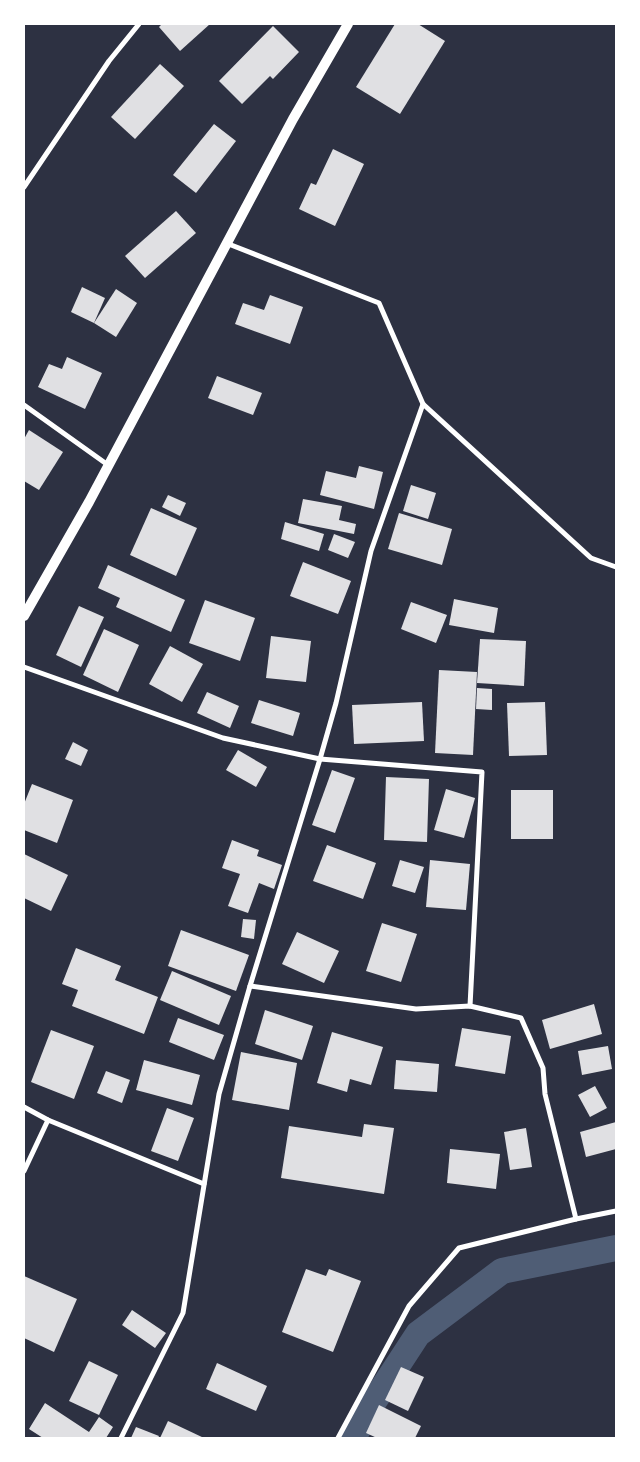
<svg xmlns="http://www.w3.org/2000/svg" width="640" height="1462" viewBox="0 0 640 1462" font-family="'DM Sans',sans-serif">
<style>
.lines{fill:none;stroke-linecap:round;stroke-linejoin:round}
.canal{stroke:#4f5d75;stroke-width:26}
.building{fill:#e0e0e3}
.minor{stroke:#fff;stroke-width:5}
.secondary{stroke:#fff;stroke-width:10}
</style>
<rect width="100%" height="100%" fill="#2d3142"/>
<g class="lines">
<path class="canal" d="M 353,1438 L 369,1409 L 418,1334 L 502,1271 L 616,1248"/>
</g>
<g class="building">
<path d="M 162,24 L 210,24 L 180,51 L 159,27 Z"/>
<path d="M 395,24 L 418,24 L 445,41 L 400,114 L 356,87 Z"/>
<path d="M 273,26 L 299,52 L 273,79 L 270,76 L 242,104 L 219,81 Z"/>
<path d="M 160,64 L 184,86 L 135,139 L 111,117 Z"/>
<path d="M 214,124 L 236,141 L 196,193 L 173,175 Z"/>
<path d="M 333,149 L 364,164 L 335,226 L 299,209 L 311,183 L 316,185 Z"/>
<path d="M 176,211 L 196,233 L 145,278 L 125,256 Z"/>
<path d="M 82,287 L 105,298 L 94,323 L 71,312 Z"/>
<path d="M 116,289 L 137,303 L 116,337 L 94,323 Z"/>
<path d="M 270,295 L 303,307 L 290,344 L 235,324 L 243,303 L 264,310 Z"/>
<path d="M 67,357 L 102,373 L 85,409 L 38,387 L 49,364 L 62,369 Z"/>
<path d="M 217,376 L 262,393 L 253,415 L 208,398 Z"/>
<path d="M 29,430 L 63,452 L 39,490 L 24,481 L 24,439 Z"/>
<path d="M 359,466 L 383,472 L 374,509 L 320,495 L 326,471 L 356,478 Z"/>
<path d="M 411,485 L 436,493 L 428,519 L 403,511 Z"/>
<path d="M 168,495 L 186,503 L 180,516 L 162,507 Z"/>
<path d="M 303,499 L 342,506 L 339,520 L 356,524 L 354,534 L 298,523 Z"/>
<path d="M 151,508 L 197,528 L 176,576 L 130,555 Z"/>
<path d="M 399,513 L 452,529 L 442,565 L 388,549 Z"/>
<path d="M 285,522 L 324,534 L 319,551 L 281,539 Z"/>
<path d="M 334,534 L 355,542 L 348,558 L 328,550 Z"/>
<path d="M 303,562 L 351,581 L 338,614 L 290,596 Z"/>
<path d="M 108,565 L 185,600 L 171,632 L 116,607 L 120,598 L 98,588 Z"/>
<path d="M 454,599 L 498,608 L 494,633 L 449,625 Z"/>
<path d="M 205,600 L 255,618 L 240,661 L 189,643 Z"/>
<path d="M 411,602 L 447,615 L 436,643 L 401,629 Z"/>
<path d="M 79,606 L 104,617 L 81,667 L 56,655 Z"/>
<path d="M 104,629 L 139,645 L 118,692 L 83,675 Z"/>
<path d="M 271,636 L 311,641 L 306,682 L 266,678 Z"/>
<path d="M 480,639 L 526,641 L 524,686 L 477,683 Z"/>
<path d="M 170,646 L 203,664 L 182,702 L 149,684 Z"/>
<path d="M 439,670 L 477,672 L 473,755 L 435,753 Z"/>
<path d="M 477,688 L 492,689 L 492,710 L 476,709 Z"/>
<path d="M 207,692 L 239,706 L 230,728 L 197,713 Z"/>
<path d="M 259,700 L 300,713 L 293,736 L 251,723 Z"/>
<path d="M 422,702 L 424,741 L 354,744 L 352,705 Z"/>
<path d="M 545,702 L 547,755 L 509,756 L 507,703 Z"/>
<path d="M 73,742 L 88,750 L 81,766 L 65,759 Z"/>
<path d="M 238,750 L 267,767 L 256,787 L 226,770 Z"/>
<path d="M 332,770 L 355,778 L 335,833 L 312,825 Z"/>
<path d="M 386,777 L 429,779 L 427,842 L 384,840 Z"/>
<path d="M 32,784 L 73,800 L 57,843 L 24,830 L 24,804 Z"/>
<path d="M 446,789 L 475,798 L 464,838 L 434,830 Z"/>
<rect x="511" y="790" width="42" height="49"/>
<path d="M 232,840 L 259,850 L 257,856 L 282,865 L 274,889 L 259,883 L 248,913 L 228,906 L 240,874 L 222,868 Z"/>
<path d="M 327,845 L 376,863 L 363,899 L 313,881 Z"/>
<path d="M 24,854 L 68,875 L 51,911 L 24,898 Z"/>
<path d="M 400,860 L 424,867 L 415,893 L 392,886 Z"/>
<path d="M 430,860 L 470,864 L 466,910 L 426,907 Z"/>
<path d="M 243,919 L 256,920 L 254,939 L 241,937 Z"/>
<path d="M 382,923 L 417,934 L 401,982 L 366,971 Z"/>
<path d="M 181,930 L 249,955 L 236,991 L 168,966 Z"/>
<path d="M 297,932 L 339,951 L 324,983 L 282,964 Z"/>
<path d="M 76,948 L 121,966 L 115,980 L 158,997 L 144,1034 L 72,1006 L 78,990 L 62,984 Z"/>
<path d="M 172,971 L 231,996 L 219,1025 L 160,1000 Z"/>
<path d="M 594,1004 L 602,1034 L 550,1049 L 542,1020 Z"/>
<path d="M 265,1010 L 313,1026 L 302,1060 L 255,1044 Z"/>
<path d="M 178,1018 L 224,1035 L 214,1060 L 169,1042 Z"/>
<path d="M 462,1028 L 511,1036 L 505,1074 L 455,1066 Z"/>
<path d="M 51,1030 L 94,1046 L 74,1099 L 31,1082 Z"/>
<path d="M 332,1032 L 383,1047 L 371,1085 L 350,1079 L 347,1092 L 317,1083 Z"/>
<path d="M 608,1046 L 612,1069 L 582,1075 L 578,1051 Z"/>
<path d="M 241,1052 L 297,1063 L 289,1110 L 232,1100 Z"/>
<path d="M 144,1060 L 200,1075 L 192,1105 L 136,1090 Z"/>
<path d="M 396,1060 L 439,1064 L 437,1092 L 394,1089 Z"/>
<path d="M 106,1071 L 130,1080 L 122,1103 L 97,1093 Z"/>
<path d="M 595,1086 L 607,1108 L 590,1117 L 578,1095 Z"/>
<path d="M 167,1108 L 194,1118 L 178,1161 L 151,1151 Z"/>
<path d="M 616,1122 L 616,1149 L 586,1157 L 580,1132 Z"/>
<path d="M 364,1124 L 394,1128 L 384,1194 L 281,1178 L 289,1126 L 362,1137 Z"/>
<path d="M 526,1128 L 532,1167 L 510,1170 L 504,1132 Z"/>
<path d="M 450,1149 L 500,1154 L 496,1189 L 447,1183 Z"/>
<path d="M 306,1269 L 326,1276 L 329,1269 L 361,1281 L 333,1352 L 282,1332 Z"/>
<path d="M 24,1276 L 77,1299 L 54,1352 L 24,1338 Z"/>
<path d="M 132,1310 L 166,1333 L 155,1348 L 122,1325 Z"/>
<path d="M 89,1361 L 118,1375 L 99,1415 L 69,1401 Z"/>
<path d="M 217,1363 L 267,1386 L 256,1411 L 206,1389 Z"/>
<path d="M 401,1367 L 424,1377 L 408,1411 L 385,1400 Z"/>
<path d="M 45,1403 L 89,1432 L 99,1417 L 113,1427 L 106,1438 L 43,1438 L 29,1429 Z"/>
<path d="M 379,1405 L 421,1426 L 415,1438 L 377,1438 L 366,1433 Z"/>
<path d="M 168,1421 L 204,1438 L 160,1438 Z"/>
<path d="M 136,1427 L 159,1436 L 158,1438 L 131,1438 Z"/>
</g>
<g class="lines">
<g class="minor">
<path d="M 24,187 L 109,61 L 139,24"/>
<path d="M 226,243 L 379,303 L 423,404 L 591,558 L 616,567"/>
<path d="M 24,405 L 108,465"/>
<path d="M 24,667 L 223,738 L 320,759 L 482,772 L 470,1006"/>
<path d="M 250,986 L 416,1009 L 470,1006 L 521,1018 L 543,1068 L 545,1094 L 576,1219"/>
<path d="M 24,1107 L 48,1120 L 204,1184"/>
<path d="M 24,1171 L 48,1120"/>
<path d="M 121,1438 L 183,1313 L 219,1094 L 250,986 L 320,759 L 336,703 L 371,551 L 423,404"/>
<path d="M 338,1438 L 409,1306 L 459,1248 L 576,1219 L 616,1211"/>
</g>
<path class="secondary" d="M 24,616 L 89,502 L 293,119 L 348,24"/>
</g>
<rect width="640" height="1462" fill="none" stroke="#ffffff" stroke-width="50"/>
</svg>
